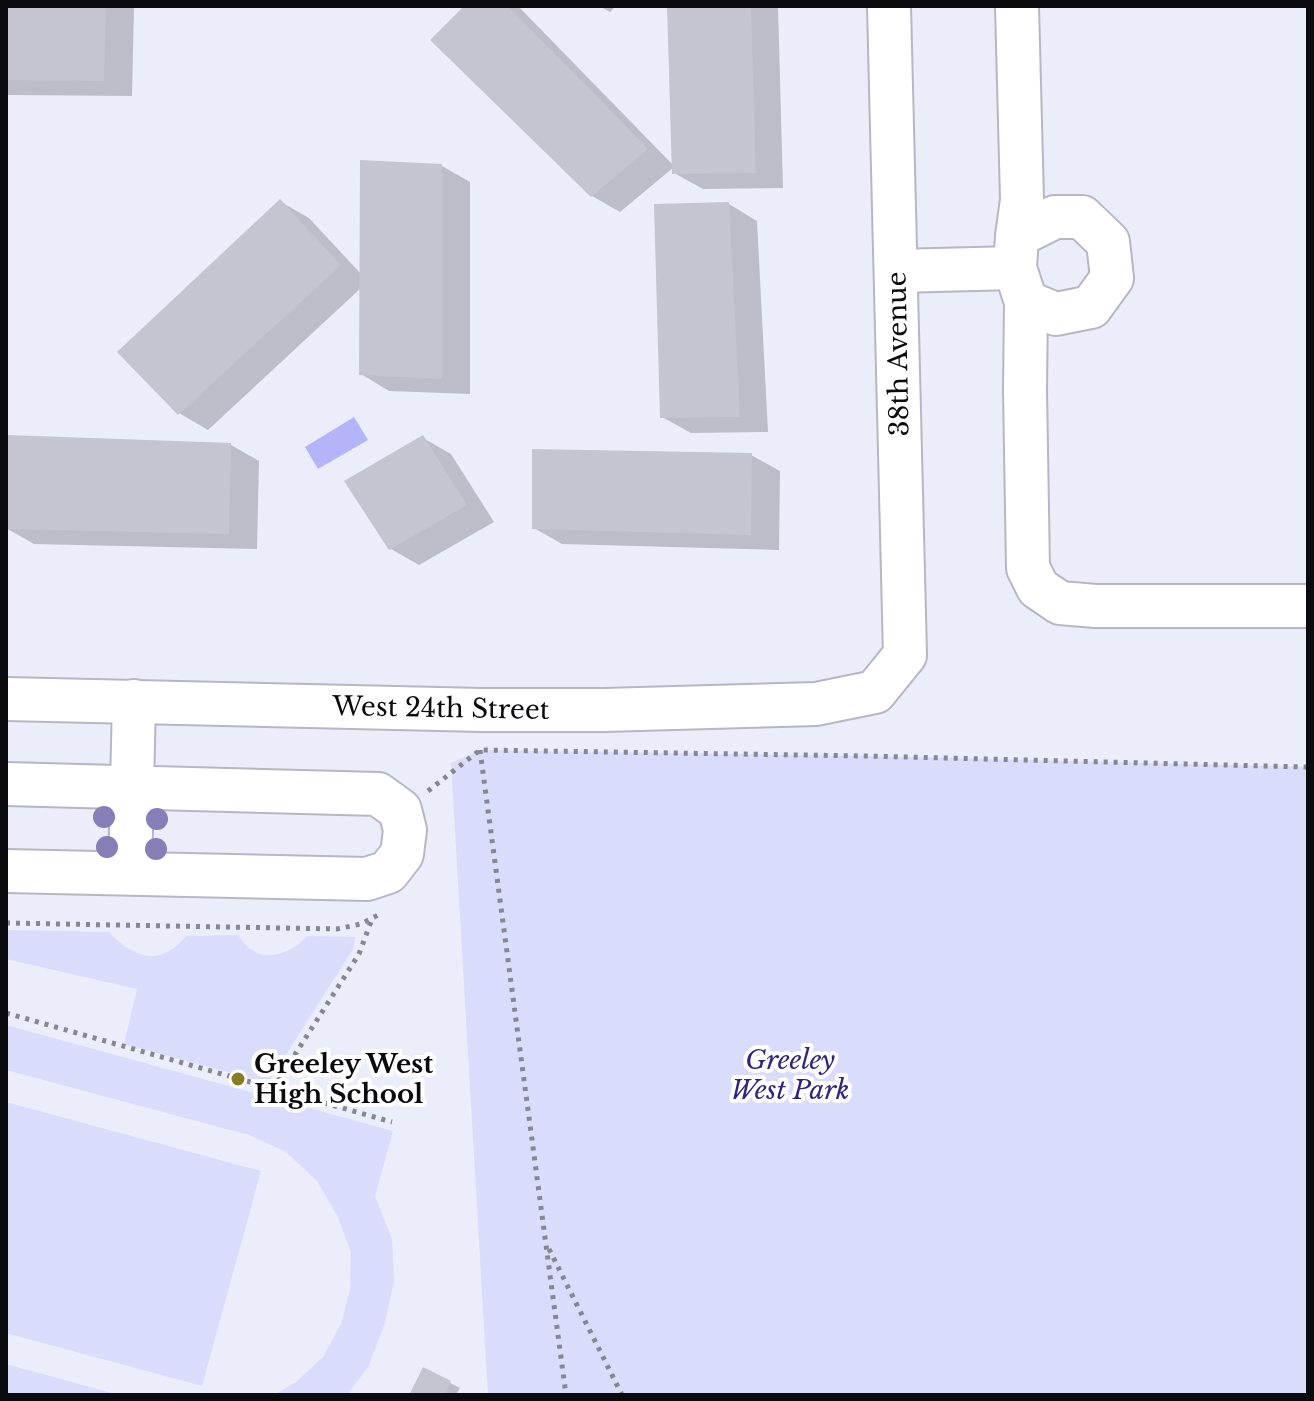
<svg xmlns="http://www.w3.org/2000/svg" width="1314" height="1401" viewBox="0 0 1314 1401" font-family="'Libre Baskerville',serif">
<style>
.green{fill:#dadcfc}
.water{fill:#b3b5f8}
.shadow{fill:#0003}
.building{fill:#c4c5d1}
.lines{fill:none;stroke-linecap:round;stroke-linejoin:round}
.minor-casing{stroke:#b6b7c3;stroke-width:46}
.path{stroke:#868790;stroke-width:5;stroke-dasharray:4 6;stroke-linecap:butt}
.minor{stroke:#fff;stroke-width:42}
.tree{fill:#857eb7}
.poi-dot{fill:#887d24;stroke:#fff;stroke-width:3}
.labels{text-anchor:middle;stroke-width:8;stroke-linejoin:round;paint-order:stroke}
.street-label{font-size:26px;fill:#0b0b0f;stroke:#fff}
.park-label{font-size:26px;font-style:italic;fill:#312380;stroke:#fff}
.poi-label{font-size:26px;font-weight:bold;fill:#0b0b0f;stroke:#fff;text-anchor:start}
</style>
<rect width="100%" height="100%" fill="#ecedfa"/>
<g class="green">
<path d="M 480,750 L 864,756 L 1308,767 L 1308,1395 L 488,1395 L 451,763 Z"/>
<path d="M 6,930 L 109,932 C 134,959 161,967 186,936 L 238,935 C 242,940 246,947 252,950 C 269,963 295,950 307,936 L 355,937 L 353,949 L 268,1083 L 124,1044 L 137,989 L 6,959 Z"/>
<path d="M 6,1025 L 393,1131 L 375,1196 L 392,1239 L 394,1281 L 385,1323 L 368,1367 L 347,1395 L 274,1395 L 296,1382 L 323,1357 L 341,1324 L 350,1290 L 351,1253 L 338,1217 L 317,1181 L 286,1152 L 249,1135 L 6,1070 Z"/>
<path d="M 6,1102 L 261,1171 L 202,1386 L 6,1333 Z"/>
<path d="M 6,1364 L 119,1395 L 6,1395 Z"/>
</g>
<path class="water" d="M 354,417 L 368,440 L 318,469 L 305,447 Z"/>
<g class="shadow">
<path d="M 6,6 L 134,7 L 132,96 L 6,95 Z"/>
<path d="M 466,6 L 518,6 L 674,166 L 669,6 L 778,6 L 783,188 L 703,189 L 674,173 L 674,167 L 620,212 L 592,196 Z"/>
<path d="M 599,6 L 616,6 L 610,12 Z"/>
<path d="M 442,166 L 470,182 L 470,394 L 389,391 L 361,374 L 361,288 L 208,430 L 179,413 L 281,202 L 309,218 L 362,275 Z"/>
<path d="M 729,204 L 757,221 L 768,432 L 691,433 L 662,417 Z"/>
<path d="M 10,437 L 231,445 L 259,461 L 257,549 L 34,544 L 6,528 Z"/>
<path d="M 423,438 L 451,454 L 494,522 L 419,565 L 391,549 Z"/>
<path d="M 751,455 L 780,471 L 779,550 L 562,544 L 534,528 Z"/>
<path d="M 424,1369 L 460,1388 L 456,1395 L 411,1395 Z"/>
</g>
<g class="building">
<path d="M 6,6 L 106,6 L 104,81 L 6,80 Z"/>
<path d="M 464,6 L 508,6 L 648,149 L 591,197 L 430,40 Z"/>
<path d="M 667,6 L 751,6 L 756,173 L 672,174 Z"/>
<path d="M 360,160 L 442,164 L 442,379 L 359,375 Z"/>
<path d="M 280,199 L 341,265 L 178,415 L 117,352 Z"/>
<path d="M 729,202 L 740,417 L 660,418 L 654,204 Z"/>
<path d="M 8,435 L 231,443 L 229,534 L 6,529 Z"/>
<path d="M 423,435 L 467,505 L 389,550 L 344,481 Z"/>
<path d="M 532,449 L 752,453 L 751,535 L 532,529 Z"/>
<path d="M 423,1367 L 451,1381 L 444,1395 L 409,1395 Z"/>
</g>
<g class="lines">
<defs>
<g id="minor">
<path d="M 1017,236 L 1055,217 L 1082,217 L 1108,242 L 1112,278 L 1091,307 L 1056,314 L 1026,302 L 1015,268 L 1017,236 L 1022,200 L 1017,6"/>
<path d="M 896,271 L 1015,268"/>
<path d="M 1026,302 L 1025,390 L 1028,568 L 1038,588 L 1060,603 L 1096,606 L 1308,606"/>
<path d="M 6,699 L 482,710 L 604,710 L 816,704 L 875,692 L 905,655 L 889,6"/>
<path d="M 6,784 L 378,794 L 400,810 L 405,830 L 402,854 L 388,872 L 367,879 L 6,871"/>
<path d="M 130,872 L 134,701"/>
</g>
</defs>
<use href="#minor" class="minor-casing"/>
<g class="path">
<path d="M 480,750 L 566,1395"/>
<path d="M 428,791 L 480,750 L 864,756 L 1308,767"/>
<path d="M 6,923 L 337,929 L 361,924 L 378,915"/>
<path d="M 6,1013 L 392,1122"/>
<path d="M 273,1089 L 359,954 L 372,919"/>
<path d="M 549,1249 L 622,1395"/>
</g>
<use href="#minor" class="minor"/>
</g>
<g class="tree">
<circle cx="104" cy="817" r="11"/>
<circle cx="157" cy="819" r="11"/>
<circle cx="107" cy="847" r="11"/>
<circle cx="156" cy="849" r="11"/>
</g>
<circle class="poi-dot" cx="238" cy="1079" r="8"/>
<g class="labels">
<g class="street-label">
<text transform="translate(898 354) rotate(-91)" y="9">38th Avenue</text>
<text transform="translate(441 708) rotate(1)" y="9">West 24th Street</text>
</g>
<g class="park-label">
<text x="790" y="1069">Greeley<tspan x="790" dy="30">West Park</tspan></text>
</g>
<g class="poi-label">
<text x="254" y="1073">Greeley West<tspan x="254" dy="30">High School</tspan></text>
</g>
</g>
<rect width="1314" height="1401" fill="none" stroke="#0b0b0f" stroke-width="16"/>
</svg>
